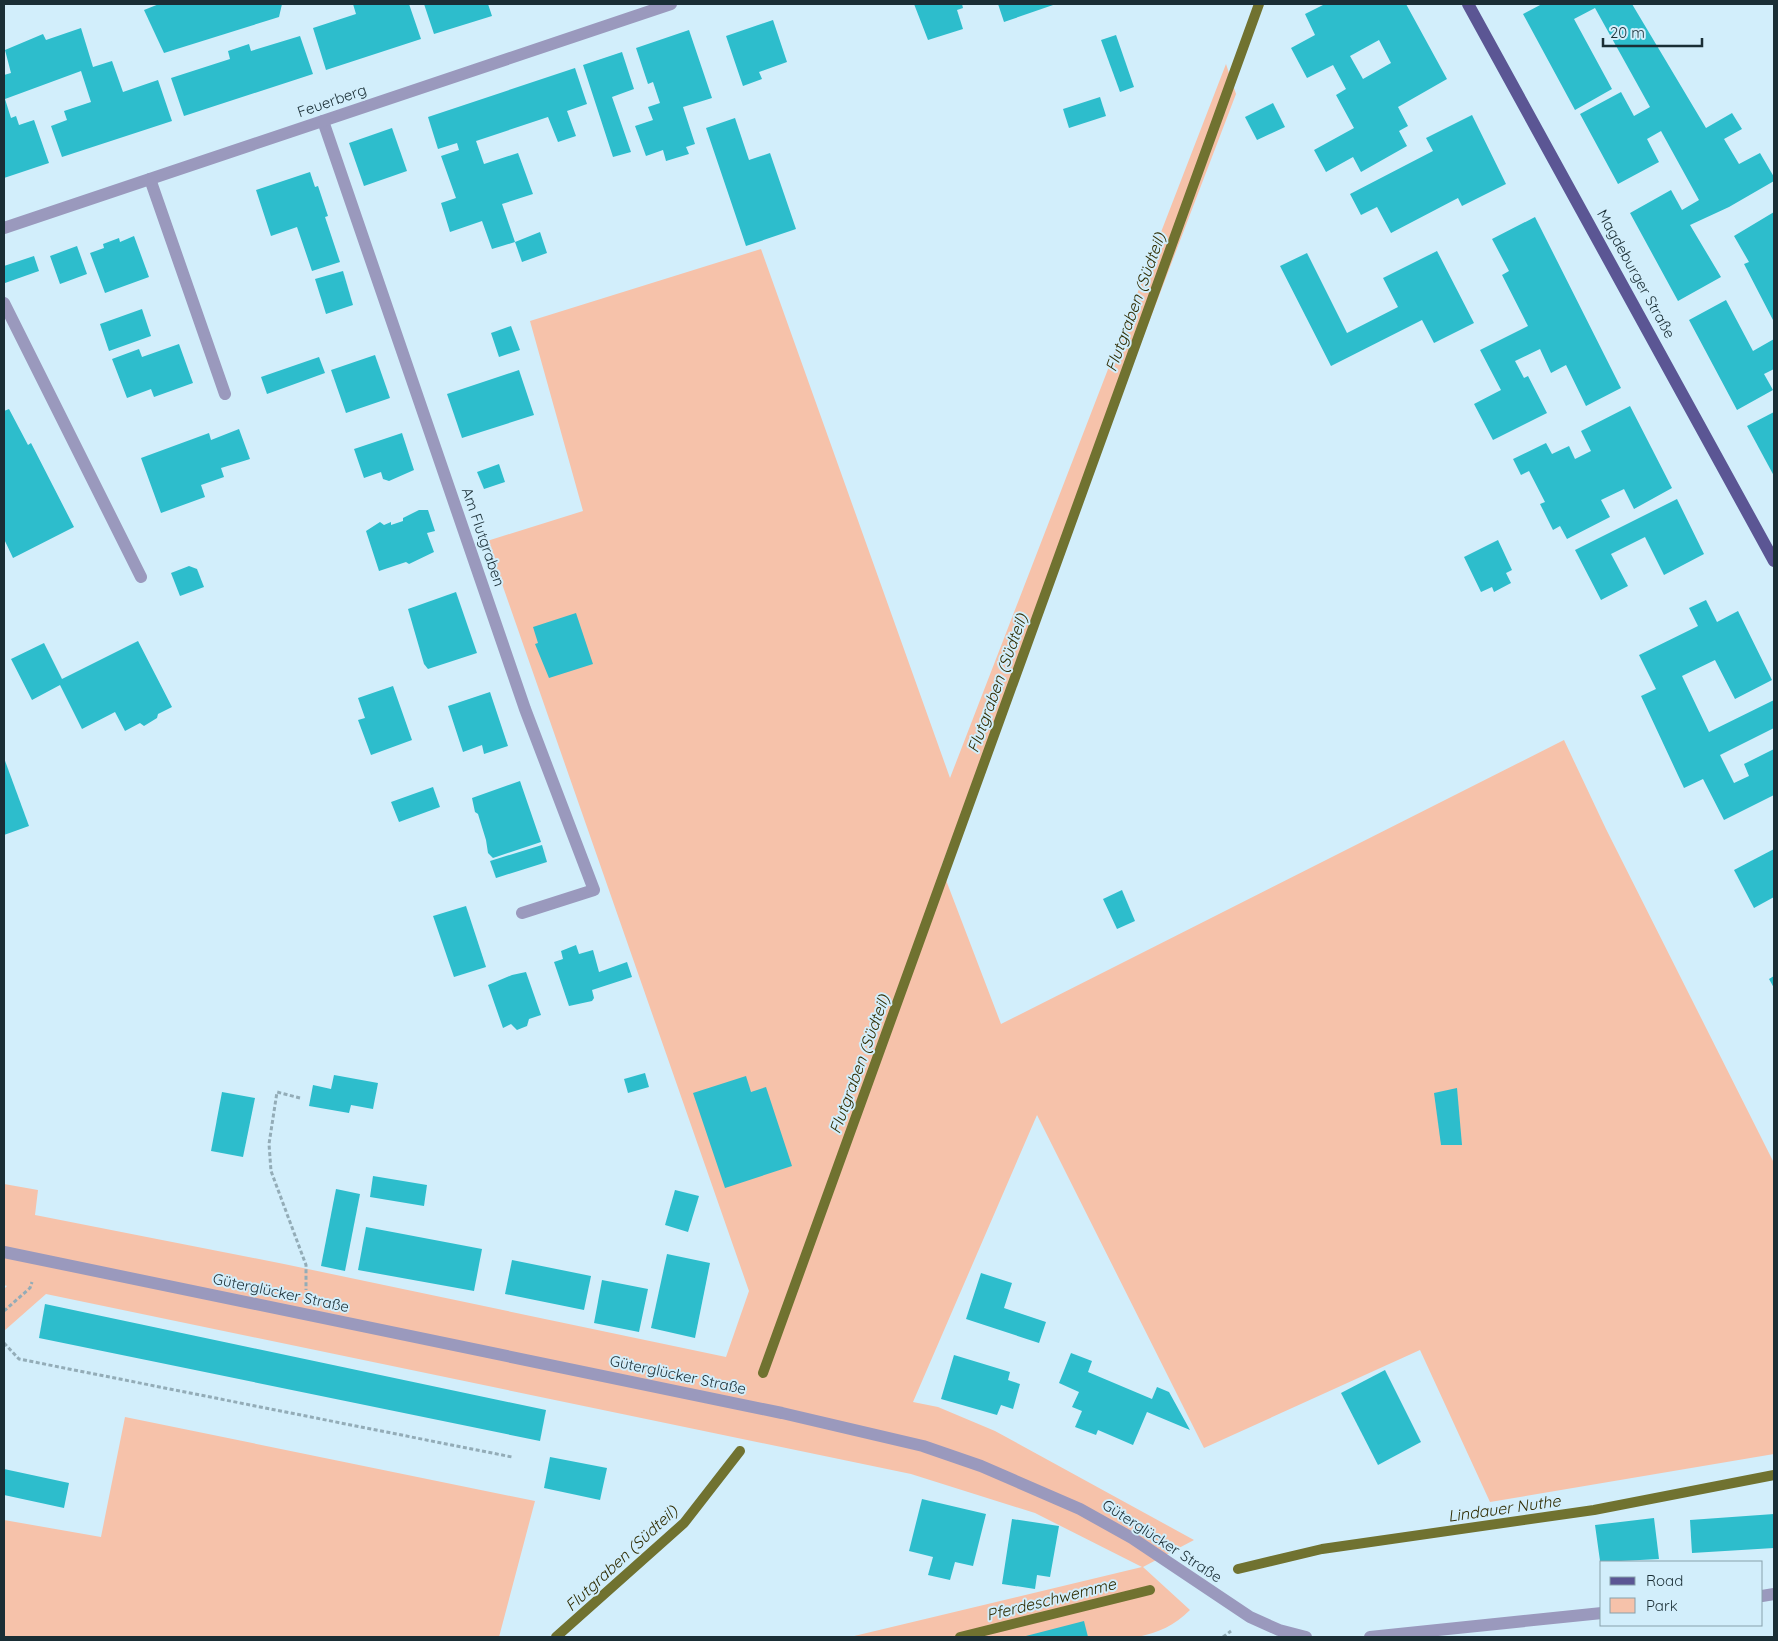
<svg xmlns="http://www.w3.org/2000/svg" width="1778" height="1641" viewBox="0 0 1778 1641" font-family="Quicksand,sans-serif">
<style>
.green{fill:#f6c2aa}
.lines{fill:none;stroke-linecap:round;stroke-linejoin:round}
.stream{stroke:#707230;stroke-width:10}
.building{fill:#2dbdcc;fill-rule:evenodd}
.path{stroke:#93acb7;stroke-width:3;stroke-dasharray:4 2.5;stroke-linecap:butt}
.minor{stroke:#9a99bd;stroke-width:12}
.major{stroke:#5b5694;stroke-width:12}
.labels{text-anchor:middle;stroke-width:4;stroke-linejoin:round;paint-order:stroke}
.street-label{font-size:15px;fill:#1a2e35;stroke:#d2eefb}
.water-label{font-size:16px;font-style:italic;fill:#2f2c02;stroke:#d2eefb}
</style>
<rect width="100%" height="100%" fill="#d2eefb"/>
<g class="green">
<path d="M 1226,64 L 1236,94 L 941,867 L 1001,1024 L 1564,740 L 1606,829 L 1774,1163 L 1774,1454 L 1490,1502 L 1420,1350 L 1204,1448 L 1037,1115 L 913,1402 L 938,1407 L 995,1431 L 1194,1540 L 1143,1567 L 1190,1610 C 1174,1626 1159,1632 1138,1637 L 850,1637 L 1142,1567 L 1035,1513 L 911,1474 L 46,1294 L 4,1331 L 4,1289 L 7,1286 L 4,1285 L 4,1184 L 38,1190 L 35,1215 L 284,1264 L 726,1357 L 749,1291 L 487,541 L 583,511 L 530,321 L 761,249 L 950,778 Z"/>
<path d="M 125,1417 L 535,1501 L 499,1637 L 4,1637 L 4,1520 L 101,1537 Z"/>
</g>
<g class="lines">
<g class="stream">
<path d="M 763,1373 L 1259,4"/>
<path d="M 1238,1569 L 1322,1549 L 1594,1510 L 1774,1475"/>
<path d="M 556,1637 L 684,1523 L 740,1451"/>
<path d="M 960,1637 L 1150,1590"/>
</g>
</g>
<g class="building">
<path d="M 159,4 L 282,4 L 279,17 L 164,53 L 144,10 Z"/>
<path d="M 353,4 L 409,4 L 421,39 L 326,70 L 313,28 L 356,14 Z"/>
<path d="M 424,4 L 488,4 L 492,16 L 434,34 Z"/>
<path d="M 914,4 L 962,4 L 963,8 L 957,10 L 963,29 L 928,40 Z"/>
<path d="M 998,4 L 1056,4 L 1004,22 Z"/>
<path d="M 1325,4 L 1406,4 L 1447,79 L 1398,107 L 1408,126 L 1399,131 L 1407,146 L 1361,172 L 1353,157 L 1326,172 L 1314,150 L 1354,128 L 1336,95 L 1346,89 L 1333,65 L 1307,78 L 1291,48 L 1315,35 L 1305,14 ZM 1379,40 L 1391,63 L 1363,79 L 1350,56 Z"/>
<path d="M 1542,4 L 1632,4 L 1706,128 L 1732,113 L 1742,129 L 1724,139 L 1739,164 L 1760,153 L 1774,177 L 1774,181 L 1729,207 L 1690,225 L 1721,277 L 1678,301 L 1630,213 L 1671,190 L 1682,210 L 1699,200 L 1661,131 L 1647,139 L 1659,162 L 1618,184 L 1580,114 L 1621,92 L 1634,116 L 1650,107 L 1595,8 L 1574,19 L 1612,89 L 1575,110 L 1523,14 Z"/>
<path d="M 773,20 L 787,62 L 759,72 L 762,79 L 743,86 L 726,36 Z"/>
<path d="M 81,28 L 93,67 L 112,61 L 123,92 L 158,80 L 172,121 L 62,157 L 51,126 L 67,120 L 64,111 L 91,102 L 81,71 L 5,99 L 11,118 L 16,116 L 19,125 L 34,120 L 49,163 L 4,178 L 4,75 L 11,73 L 5,50 L 43,34 L 46,40 Z"/>
<path d="M 689,30 L 712,98 L 683,107 L 695,144 L 686,147 L 689,154 L 666,161 L 663,150 L 646,156 L 635,126 L 653,120 L 648,107 L 660,103 L 653,82 L 648,84 L 636,48 Z"/>
<path d="M 1116,35 L 1134,87 L 1120,92 L 1101,40 Z"/>
<path d="M 300,36 L 313,74 L 184,116 L 171,78 L 230,59 L 228,51 L 249,44 L 251,51 Z"/>
<path d="M 622,52 L 634,89 L 612,97 L 631,152 L 613,157 L 583,65 Z"/>
<path d="M 575,68 L 587,104 L 567,111 L 576,136 L 558,142 L 548,117 L 476,141 L 484,164 L 518,153 L 533,194 L 502,204 L 515,242 L 492,249 L 482,221 L 450,232 L 441,203 L 456,198 L 441,156 L 459,150 L 457,143 L 438,149 L 428,117 Z"/>
<path d="M 1100,97 L 1106,116 L 1069,128 L 1063,109 Z"/>
<path d="M 1273,103 L 1285,127 L 1257,140 L 1245,117 Z"/>
<path d="M 1472,115 L 1506,184 L 1462,206 L 1458,198 L 1391,233 L 1377,207 L 1361,215 L 1350,194 L 1433,151 L 1426,138 Z"/>
<path d="M 735,118 L 749,160 L 770,153 L 796,229 L 746,246 L 706,128 Z"/>
<path d="M 392,128 L 407,171 L 364,186 L 349,143 Z"/>
<path d="M 310,172 L 315,187 L 318,186 L 328,216 L 325,217 L 340,262 L 312,271 L 297,227 L 271,236 L 256,190 Z"/>
<path d="M 1774,212 L 1774,322 L 1744,264 L 1749,262 L 1734,236 Z"/>
<path d="M 1535,217 L 1621,388 L 1586,406 L 1566,365 L 1551,373 L 1540,349 L 1515,361 L 1524,378 L 1528,376 L 1547,413 L 1493,440 L 1474,404 L 1501,390 L 1480,350 L 1528,326 L 1502,275 L 1509,271 L 1492,239 Z"/>
<path d="M 540,232 L 547,253 L 522,262 L 515,242 Z"/>
<path d="M 134,236 L 149,277 L 105,293 L 90,253 L 104,248 L 103,244 L 119,238 L 120,242 Z"/>
<path d="M 77,246 L 87,274 L 60,284 L 50,256 Z"/>
<path d="M 1437,251 L 1474,323 L 1434,343 L 1422,320 L 1331,366 L 1280,266 L 1307,253 L 1347,333 L 1398,307 L 1383,278 Z"/>
<path d="M 34,256 L 39,271 L 5,283 L 4,266 Z"/>
<path d="M 343,271 L 353,305 L 326,314 L 315,279 Z"/>
<path d="M 1726,300 L 1753,351 L 1774,339 L 1774,369 L 1764,374 L 1773,390 L 1737,410 L 1689,320 Z"/>
<path d="M 142,309 L 151,336 L 109,351 L 100,324 Z"/>
<path d="M 511,326 L 520,350 L 499,357 L 491,333 Z"/>
<path d="M 179,344 L 193,383 L 154,397 L 151,389 L 127,398 L 112,359 L 139,349 L 142,357 Z"/>
<path d="M 375,355 L 390,398 L 346,413 L 331,370 Z"/>
<path d="M 319,357 L 325,373 L 267,394 L 261,377 Z"/>
<path d="M 519,370 L 534,415 L 462,438 L 447,394 Z"/>
<path d="M 1630,406 L 1672,488 L 1634,509 L 1624,489 L 1601,500 L 1610,517 L 1567,539 L 1560,526 L 1553,530 L 1540,504 L 1545,502 L 1529,471 L 1521,475 L 1513,459 L 1546,443 L 1552,454 L 1569,446 L 1575,459 L 1591,451 L 1581,431 Z"/>
<path d="M 9,409 L 28,445 L 31,443 L 74,527 L 13,558 L 4,539 L 4,411 Z"/>
<path d="M 1774,412 L 1774,476 L 1747,426 Z"/>
<path d="M 239,429 L 250,459 L 221,468 L 224,477 L 201,485 L 205,497 L 161,513 L 141,458 L 209,433 L 211,440 Z"/>
<path d="M 402,433 L 414,470 L 389,481 L 383,479 L 381,472 L 364,478 L 354,449 Z"/>
<path d="M 499,464 L 505,482 L 484,489 L 477,472 Z"/>
<path d="M 1677,499 L 1704,554 L 1664,575 L 1645,537 L 1611,554 L 1628,586 L 1601,600 L 1575,550 Z"/>
<path d="M 419,510 L 428,510 L 435,531 L 427,533 L 434,552 L 409,564 L 406,562 L 379,571 L 366,531 L 380,522 L 384,525 L 391,522 L 391,525 L 403,521 L 403,518 Z"/>
<path d="M 1498,540 L 1512,570 L 1506,573 L 1511,583 L 1494,592 L 1492,587 L 1481,592 L 1464,557 Z"/>
<path d="M 189,566 L 197,569 L 204,587 L 180,596 L 171,573 Z"/>
<path d="M 456,592 L 477,653 L 428,669 L 424,664 L 408,609 Z"/>
<path d="M 1706,600 L 1717,622 L 1738,611 L 1772,680 L 1735,699 L 1715,660 L 1682,676 L 1709,732 L 1774,700 L 1774,728 L 1720,755 L 1734,783 L 1749,776 L 1744,764 L 1774,749 L 1774,795 L 1724,820 L 1703,779 L 1684,788 L 1641,696 L 1656,689 L 1639,655 L 1698,626 L 1689,608 Z"/>
<path d="M 576,613 L 593,664 L 549,678 L 535,644 L 538,643 L 533,627 Z"/>
<path d="M 138,641 L 172,707 L 158,714 L 157,718 L 144,726 L 140,723 L 125,731 L 115,712 L 82,729 L 60,685 L 32,700 L 11,659 L 44,643 L 62,679 Z"/>
<path d="M 393,686 L 412,740 L 371,755 L 358,720 L 365,718 L 358,698 Z"/>
<path d="M 490,692 L 508,746 L 484,754 L 482,745 L 463,752 L 448,706 Z"/>
<path d="M 4,758 L 29,826 L 4,835 Z"/>
<path d="M 520,781 L 541,842 L 493,858 L 488,853 L 486,840 L 478,814 L 475,812 L 472,798 Z"/>
<path d="M 433,787 L 440,807 L 399,822 L 391,802 Z"/>
<path d="M 542,845 L 547,862 L 496,878 L 490,861 Z"/>
<path d="M 1774,849 L 1774,897 L 1754,908 L 1734,870 Z"/>
<path d="M 1122,890 L 1135,921 L 1117,929 L 1103,899 Z"/>
<path d="M 466,906 L 486,967 L 454,977 L 433,916 Z"/>
<path d="M 576,945 L 579,954 L 593,950 L 599,972 L 627,962 L 632,977 L 592,990 L 594,998 L 592,1001 L 569,1006 L 554,962 L 563,959 L 561,951 Z"/>
<path d="M 526,972 L 541,1015 L 529,1019 L 527,1026 L 517,1030 L 511,1024 L 503,1028 L 488,985 L 512,975 Z"/>
<path d="M 1774,976 L 1774,988 L 1769,979 Z"/>
<path d="M 645,1073 L 649,1087 L 628,1093 L 624,1079 Z"/>
<path d="M 334,1075 L 378,1083 L 373,1109 L 351,1105 L 349,1113 L 309,1106 L 313,1085 L 331,1089 Z"/>
<path d="M 746,1076 L 751,1092 L 766,1087 L 792,1166 L 725,1188 L 693,1093 Z"/>
<path d="M 1457,1088 L 1462,1145 L 1441,1145 L 1434,1093 Z"/>
<path d="M 222,1092 L 255,1098 L 243,1157 L 211,1151 Z"/>
<path d="M 373,1176 L 427,1185 L 424,1206 L 370,1197 Z"/>
<path d="M 336,1189 L 360,1194 L 345,1271 L 321,1266 Z"/>
<path d="M 675,1190 L 699,1196 L 688,1232 L 665,1225 Z"/>
<path d="M 366,1227 L 482,1249 L 474,1291 L 358,1270 Z"/>
<path d="M 667,1254 L 710,1263 L 695,1338 L 651,1328 Z"/>
<path d="M 512,1260 L 591,1276 L 584,1310 L 505,1294 Z"/>
<path d="M 981,1273 L 1012,1283 L 1004,1308 L 1046,1322 L 1039,1343 L 966,1319 Z"/>
<path d="M 602,1280 L 648,1289 L 639,1332 L 594,1323 Z"/>
<path d="M 45,1304 L 546,1410 L 540,1441 L 39,1338 Z"/>
<path d="M 1071,1353 L 1092,1361 L 1088,1372 L 1152,1399 L 1157,1387 L 1169,1392 L 1190,1430 L 1147,1412 L 1133,1445 L 1098,1430 L 1096,1435 L 1075,1427 L 1082,1411 L 1072,1407 L 1079,1392 L 1059,1383 Z"/>
<path d="M 954,1355 L 1010,1372 L 1008,1380 L 1020,1384 L 1013,1409 L 1001,1405 L 997,1415 L 941,1399 Z"/>
<path d="M 1385,1370 L 1421,1442 L 1378,1465 L 1341,1393 Z"/>
<path d="M 550,1457 L 607,1468 L 600,1500 L 544,1488 Z"/>
<path d="M 4,1469 L 69,1483 L 64,1508 L 4,1495 Z"/>
<path d="M 922,1499 L 986,1514 L 973,1566 L 955,1562 L 950,1580 L 928,1575 L 933,1557 L 909,1551 Z"/>
<path d="M 1774,1514 L 1774,1548 L 1692,1553 L 1690,1520 Z"/>
<path d="M 1654,1518 L 1659,1559 L 1602,1562 L 1601,1568 L 1595,1525 Z"/>
<path d="M 1012,1519 L 1059,1526 L 1050,1577 L 1037,1575 L 1035,1589 L 1002,1584 Z"/>
<path d="M 1084,1621 L 1088,1637 L 1022,1637 Z"/>
</g>
<g class="lines">
<g class="path">
<path d="M 300,1098 L 277,1092 L 269,1144 L 271,1171 L 306,1265 L 306,1290"/>
<path d="M 4,1311 L 30,1288 L 32,1282"/>
<path d="M 4,1343 L 19,1359 L 512,1457"/>
<path d="M 1223,1637 L 1231,1631"/>
</g>
<g class="minor">
<path d="M 323,121 L 525,709 L 594,890 L 522,913"/>
<path d="M 150,179 L 225,394"/>
<path d="M 4,228 L 671,4"/>
<path d="M 4,303 L 141,577"/>
<path d="M 4,1252 L 782,1413 L 923,1446 L 981,1466 L 1080,1509 L 1132,1538 L 1250,1617 L 1279,1630 L 1306,1637"/>
<path d="M 1762,1596 L 1774,1594"/>
<path d="M 1370,1637 L 1602,1613"/>
</g>
<path class="major" d="M 1468,4 L 1774,561"/>
</g>
<g class="labels">
<g class="street-label">
<text transform="translate(332 101) rotate(-19)" y="5">Feuerberg</text>
<text transform="translate(1636 274) rotate(61)" y="5">Magdeburger Straße</text>
<text transform="translate(483 537) rotate(71)" y="5">Am Flutgraben</text>
<text transform="translate(281 1293) rotate(12)" y="5">Güterglücker Straße</text>
<text transform="translate(678 1375) rotate(12)" y="5">Güterglücker Straße</text>
<text transform="translate(1162 1541) rotate(33)" y="5">Güterglücker Straße</text>
</g>
<g class="water-label">
<text transform="translate(1135 302) rotate(-70)" y="6">Flutgraben (Südteil)</text>
<text transform="translate(997 683) rotate(-70)" y="6">Flutgraben (Südteil)</text>
<text transform="translate(859 1064) rotate(-70)" y="6">Flutgraben (Südteil)</text>
<text transform="translate(1504 1508) rotate(-8)" y="6">Lindauer Nuthe</text>
<text transform="translate(621 1558) rotate(-43)" y="6">Flutgraben (Südteil)</text>
<text transform="translate(1051 1599) rotate(-14)" y="6">Pferdeschwemme</text>
</g>
</g>
<rect width="1778" height="1641" fill="none" stroke="#1a2e35" stroke-width="10"/>
<rect x="1600" y="1561" width="162" height="65" fill="#d2eefb" stroke="#88a1ac"/>
<rect x="1610" y="1577" width="25" height="8" fill="#5b5694" stroke="#88a1ac"/>
<text x="1646" y="1586" font-size="15" fill="#1a2e35">Road</text>
<rect x="1610" y="1598" width="25" height="15" fill="#f6c2aa" stroke="#88a1ac"/>
<text x="1646" y="1611" font-size="15" fill="#1a2e35">Park</text>
<path d="M1603 38v8h99v-8" fill="none" stroke="#1a2e35" stroke-width="2.5"/>
<text x="1610" y="38" font-size="15" fill="#1a2e35" stroke="#d2eefb" stroke-width="4" paint-order="stroke">20 m</text>
</svg>
